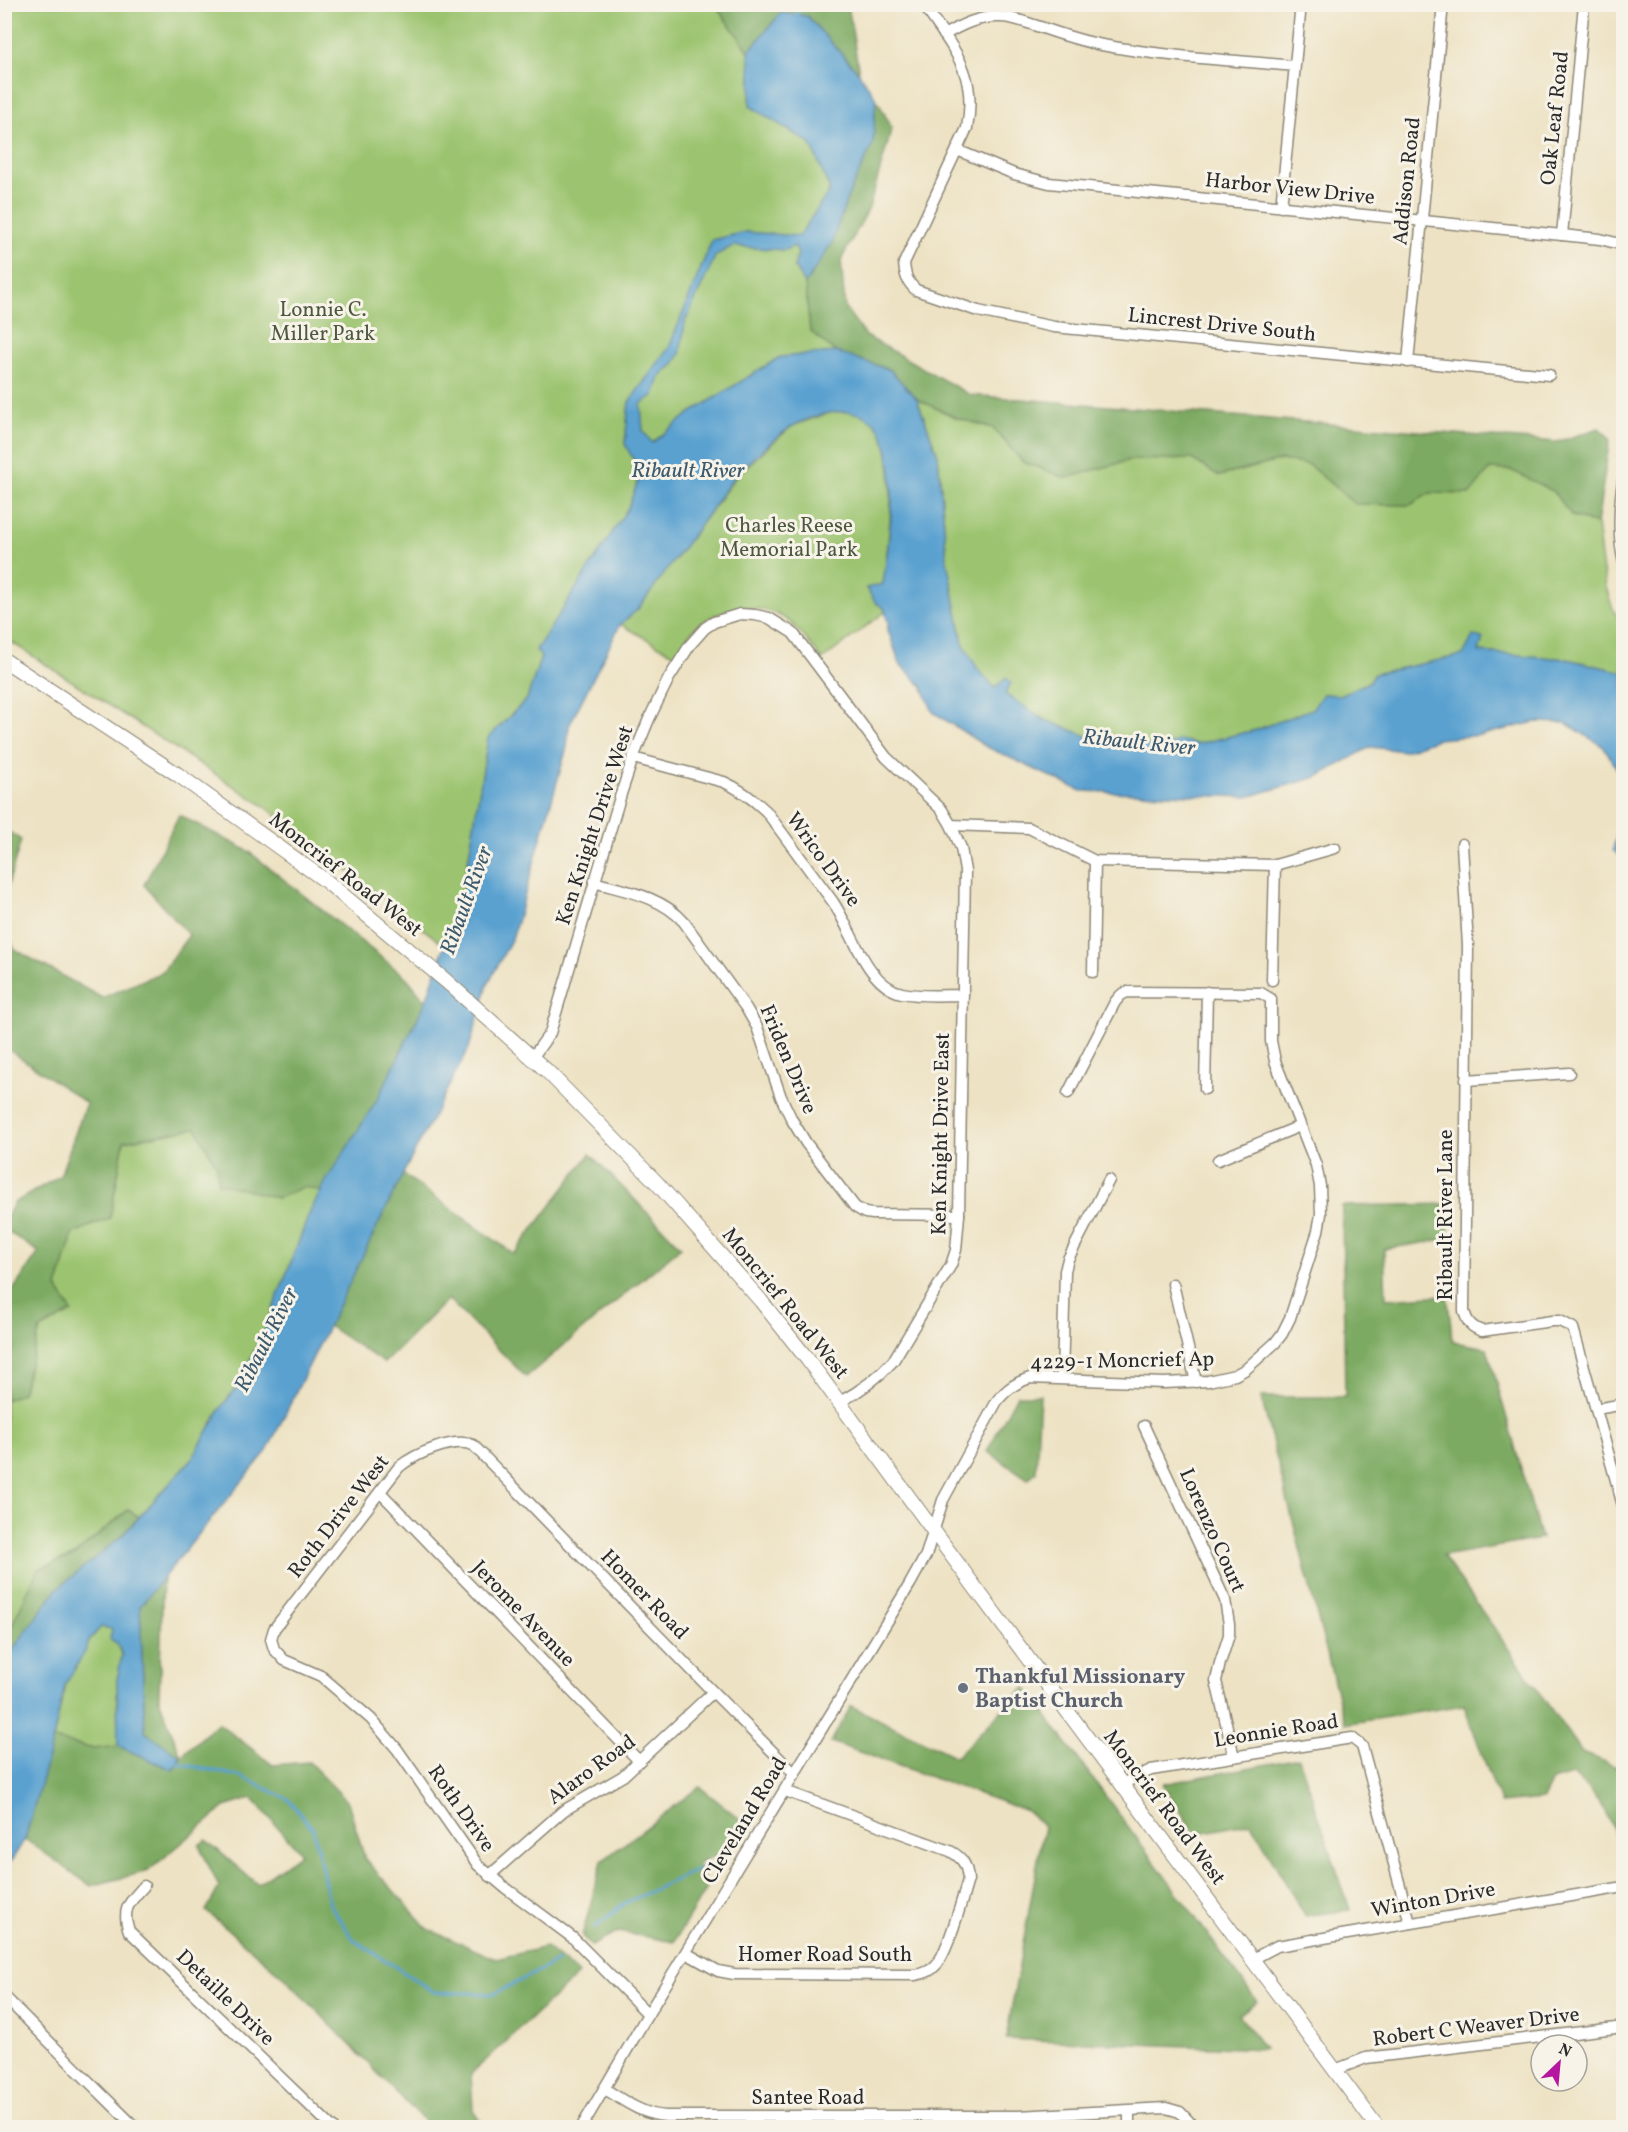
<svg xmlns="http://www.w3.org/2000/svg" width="1628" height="2132" viewBox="0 0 1628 2132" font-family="Vollkorn,serif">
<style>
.green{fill:#9cc46f;stroke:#64784d;stroke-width:1.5}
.forest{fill:#7daa62;stroke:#546a46;stroke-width:1.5}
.water{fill:#5aa1d0;stroke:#42667e;stroke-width:1.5}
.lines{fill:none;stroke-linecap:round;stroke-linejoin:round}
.stream{stroke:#5aa1d0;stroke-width:3}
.minor-casing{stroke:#8c8677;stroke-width:13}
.major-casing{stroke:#8c8677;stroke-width:16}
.minor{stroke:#fff;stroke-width:10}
.major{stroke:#fff;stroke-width:14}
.worship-dot{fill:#6b7280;stroke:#f7f3e8;stroke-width:2}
.labels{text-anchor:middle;stroke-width:6;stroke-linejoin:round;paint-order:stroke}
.street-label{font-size:21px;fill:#2b2b2b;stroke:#f7f3e8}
.park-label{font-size:21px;fill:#4d593f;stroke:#f7f3e8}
.worship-label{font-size:21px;font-weight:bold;fill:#5b616d;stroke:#f7f3e8;text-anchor:start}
.water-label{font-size:22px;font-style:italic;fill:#3e5a6d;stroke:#f7f3e8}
</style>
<rect width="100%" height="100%" fill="#f7f3e8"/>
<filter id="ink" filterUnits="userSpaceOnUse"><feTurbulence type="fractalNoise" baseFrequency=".0167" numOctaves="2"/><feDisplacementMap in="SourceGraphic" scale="12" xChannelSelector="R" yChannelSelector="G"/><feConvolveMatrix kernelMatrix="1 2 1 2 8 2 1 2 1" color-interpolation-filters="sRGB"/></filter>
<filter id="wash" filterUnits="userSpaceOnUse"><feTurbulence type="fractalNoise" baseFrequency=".008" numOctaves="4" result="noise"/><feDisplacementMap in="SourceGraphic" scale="24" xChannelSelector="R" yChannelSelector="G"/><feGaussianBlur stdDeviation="1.35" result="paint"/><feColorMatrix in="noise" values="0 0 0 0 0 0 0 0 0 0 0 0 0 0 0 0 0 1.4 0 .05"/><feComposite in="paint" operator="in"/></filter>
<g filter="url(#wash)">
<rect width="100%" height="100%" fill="#ede2c3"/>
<g class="green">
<path d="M 4,5 L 715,5 L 749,51 L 751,77 L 750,106 L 811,144 L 830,190 L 799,237 L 746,232 L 712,240 L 669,348 L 629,402 L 625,444 L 641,473 L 628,508 L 541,657 L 527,699 L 488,738 L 464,887 L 444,945 L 263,805 L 5,638 Z"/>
<path d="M 732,246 L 784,250 L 795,246 L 798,254 L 794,267 L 805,284 L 810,330 L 836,352 L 780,357 L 689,414 L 652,443 L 643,431 L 640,403 L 654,395 L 660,377 L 673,365 L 680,354 L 685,322 L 704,277 L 716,255 Z"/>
<path d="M 917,399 L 957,418 L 993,428 L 1023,462 L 1066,478 L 1130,460 L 1192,459 L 1220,476 L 1282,460 L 1309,465 L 1355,504 L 1409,505 L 1430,493 L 1469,494 L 1490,469 L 1511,470 L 1553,491 L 1572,516 L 1597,524 C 1601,553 1603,603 1623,624 L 1623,672 L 1567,659 L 1479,652 L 1374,674 L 1369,682 L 1340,695 L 1323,694 L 1313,709 L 1256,730 L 1197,744 L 1180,740 L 1166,747 L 1105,743 L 1043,719 L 1005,694 L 1006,679 L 995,688 L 977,668 L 963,643 L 947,561 L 938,455 Z"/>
<path d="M 835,411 C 846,412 861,411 871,419 C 903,443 888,547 883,584 L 866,589 L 884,607 L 885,612 L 822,660 C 813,648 803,634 792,624 C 767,602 727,605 701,623 C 690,630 682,645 675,655 L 620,624 L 638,609 L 738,474 L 792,426 Z"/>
<path d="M 196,1128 L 217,1166 L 277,1198 L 303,1187 L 321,1191 L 310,1212 L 266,1327 L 238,1386 L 222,1406 L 192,1459 L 139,1517 L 128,1510 L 73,1556 L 39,1569 L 12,1625 L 5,1629 L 5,1400 L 22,1393 L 40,1329 L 72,1312 L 57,1288 L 73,1233 L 110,1218 L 124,1141 Z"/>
<path d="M 101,1627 L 112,1629 L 122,1655 L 117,1680 L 118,1746 L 94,1749 L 53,1739 L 65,1685 L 86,1650 L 90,1639 Z"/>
</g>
<g class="forest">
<path d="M 715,5 L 848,5 L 859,73 L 807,16 L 781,13 L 749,51 Z"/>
<path d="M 876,98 L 892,128 L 869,208 L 841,260 L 845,308 L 866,336 L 970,395 L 1557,442 L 1599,428 L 1610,438 L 1597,524 L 1572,516 L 1553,491 L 1511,470 L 1490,469 L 1470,494 L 1430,493 L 1410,505 L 1355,504 L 1309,465 L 1282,460 L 1219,476 L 1192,459 L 1130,460 L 1066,478 L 1023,462 L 993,428 L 957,418 L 917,399 L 890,370 L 836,352 L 810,331 L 805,284 L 832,243 L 847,198 L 873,144 Z"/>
<path d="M 179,815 L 248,851 L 407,978 L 426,1001 L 377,1100 L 321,1191 L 303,1187 L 278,1198 L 218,1183 L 217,1166 L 196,1128 L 124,1141 L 110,1218 L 73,1233 L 57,1288 L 72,1312 L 40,1329 L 22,1393 L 5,1400 L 5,1302 L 39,1252 L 5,1230 L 5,1221 L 14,1203 L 60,1176 L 86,1103 L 5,1047 L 4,921 L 14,949 L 102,998 L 162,972 L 189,935 L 144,885 Z"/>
<path d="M 5,829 L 21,840 L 5,896 Z"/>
<path d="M 590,1154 L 681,1247 L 526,1377 L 448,1299 L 384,1363 L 327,1325 L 403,1174 L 514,1254 Z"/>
<path d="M 1448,1204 L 1448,1239 L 1384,1249 L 1386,1299 L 1447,1295 L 1453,1342 L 1487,1348 L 1541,1539 L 1443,1556 L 1582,1753 L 1622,1769 L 1623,1836 L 1616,1837 C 1609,1812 1592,1790 1572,1775 L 1552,1781 L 1543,1799 L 1500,1803 L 1464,1705 L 1345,1724 L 1261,1397 L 1345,1397 L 1342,1206 Z"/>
<path d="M 1017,1395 L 1040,1395 L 1036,1472 L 1028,1479 L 987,1451 Z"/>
<path d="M 128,1510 L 139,1517 L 122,1536 L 57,1589 L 5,1660 L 5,1629 L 12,1625 L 38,1569 L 73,1556 Z"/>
<path d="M 163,1578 L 159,1699 L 181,1756 L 218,1723 L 273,1765 L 309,1762 L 348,1802 L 365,1859 L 428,1929 L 496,1959 L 546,1947 L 579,1974 L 471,2074 L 473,2110 L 485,2127 L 430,2127 L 287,1980 L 206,1911 L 219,1887 L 199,1845 L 206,1840 L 257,1884 L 301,1853 L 252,1798 L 225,1807 L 148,1871 L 91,1886 L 25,1839 L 53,1739 L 94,1749 L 118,1746 L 173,1770 L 181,1757 L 145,1732 L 140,1606 Z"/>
<path d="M 1025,1687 L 1257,2001 L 1239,2015 L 1264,2049 L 1006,2039 L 1044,1826 L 1027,1811 L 831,1742 L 851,1706 L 956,1757 Z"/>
<path d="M 1299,1758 L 1350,1910 L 1305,1916 L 1251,1823 L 1195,1834 L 1163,1784 Z"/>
<path d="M 700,1787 L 746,1824 L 730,1850 L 697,1863 L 707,1887 L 674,1942 L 618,1932 L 592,1946 L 582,1936 L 602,1861 Z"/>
</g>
<g class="water">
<path d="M 781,13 L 807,16 L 859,73 L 876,98 L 873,144 L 847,198 L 832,243 L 805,284 L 794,267 L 798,254 L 795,246 L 784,250 L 733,246 L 716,255 L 685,322 L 680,354 L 673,365 L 660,377 L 654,395 L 641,404 L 643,431 L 652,443 L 689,414 L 780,357 L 836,352 L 890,370 L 917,399 L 938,455 L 947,561 L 963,643 L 977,668 L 995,688 L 1006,678 L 1011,683 L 1005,694 L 1043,719 L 1105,743 L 1165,747 L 1180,740 L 1197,744 L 1256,730 L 1312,709 L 1323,694 L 1341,695 L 1369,682 L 1374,674 L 1463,655 L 1473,636 L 1483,638 L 1479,652 L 1567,659 L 1623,672 L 1623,788 L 1620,774 L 1604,747 L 1566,723 L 1535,722 L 1482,735 L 1437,739 L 1404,751 L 1370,747 L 1317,777 L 1247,797 L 1081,791 L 985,746 L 933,712 L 922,686 L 900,664 L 888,630 L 888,622 L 884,608 L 876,603 L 866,588 L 883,584 C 889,540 899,481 884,439 C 870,399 822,411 793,426 C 783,431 747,463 738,473 C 726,486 716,503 706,517 C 683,548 660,579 638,609 L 620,625 L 569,726 L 567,747 L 513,936 L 488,984 L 469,1048 L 403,1174 L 267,1451 L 140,1606 L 145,1732 L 181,1757 L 173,1770 L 118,1746 L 117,1680 L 122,1655 L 117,1643 L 110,1639 L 112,1629 L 101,1627 L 90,1639 L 86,1650 L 65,1685 L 53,1739 L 25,1839 L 5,1871 L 5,1660 L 57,1589 L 122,1536 L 192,1459 L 222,1406 L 238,1386 L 266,1327 L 310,1212 L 326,1181 L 377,1100 L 426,1001 L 464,887 L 488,738 L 527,699 L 541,657 L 536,650 L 628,508 L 641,473 L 625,444 L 629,402 L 669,348 L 712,240 L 746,232 L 799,236 L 830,190 L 811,144 L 750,106 L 751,77 L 749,51 Z"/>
<path d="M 1623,811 L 1623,859 L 1613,850 Z"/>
</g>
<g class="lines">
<g class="stream">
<path d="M 797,17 L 800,4"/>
<path d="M 173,1762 L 242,1777 L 288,1799 L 313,1829 L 330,1905 L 354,1940 L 434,1992 L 494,1994 L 558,1961"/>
<path d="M 594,1928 L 625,1903 L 721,1859"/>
</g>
</g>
</g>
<g filter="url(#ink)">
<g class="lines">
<defs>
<g id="minor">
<path d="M 923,4 C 953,49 978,72 967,128 L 904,263 C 905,275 907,282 916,290 L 978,311 L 1054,327 L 1549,375"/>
<path d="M 944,35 C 961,25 979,16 1000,17 C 1014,17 1027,23 1040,27 C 1060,34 1081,41 1102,45 C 1165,57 1230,60 1294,66"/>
<path d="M 957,150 L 1014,174 L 1049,183 L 1562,235 L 1600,239 L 1624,245"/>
<path d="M 1281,207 L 1301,4"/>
<path d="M 1562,235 L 1584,4"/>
<path d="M 1408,362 L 1443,4"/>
<path d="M 1624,475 C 1619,504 1617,534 1624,563"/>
<path d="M 633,758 L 724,782 C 740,789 753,799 766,811 L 833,902 C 852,930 867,986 902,993 C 921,997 943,995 963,995"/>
<path d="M 1462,844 L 1468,946 L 1464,1311 C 1467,1322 1471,1327 1482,1331 L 1552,1321 L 1560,1321 L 1573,1328 L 1624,1509"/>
<path d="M 594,882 C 625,891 661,896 684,922 L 746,1008 L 757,1027 L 781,1097 L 792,1120 L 806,1143 L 855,1207 L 865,1213 L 873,1214 L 959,1215"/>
<path d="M 1093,972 L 1095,861"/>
<path d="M 1272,980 L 1275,865"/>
<path d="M 532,1058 L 550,1033 L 621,794 L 633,758 L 649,719 L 669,678 L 690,645 L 705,628 L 714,622 L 740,614 L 755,615 L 769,618 L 793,633 L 886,757 L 942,810 L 951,825 L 1029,828 L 1095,861 L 1275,865 L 1335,848"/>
<path d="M 1466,1080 L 1569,1073"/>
<path d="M 1205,1089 L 1207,992"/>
<path d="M 1218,1160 L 1300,1126"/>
<path d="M 1173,1284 L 1196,1382"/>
<path d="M 1062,1378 L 1065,1271 L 1068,1259 L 1109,1180"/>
<path d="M 840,1402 C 860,1391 878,1378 893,1361 L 951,1265 L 956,1250 L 959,1215 L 965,871 L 961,848 L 951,825"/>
<path d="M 1596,1409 L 1624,1404"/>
<path d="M 1144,1426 L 1225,1600 L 1229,1624 L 1229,1635 L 1220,1663 L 1216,1681 L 1234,1757"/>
<path d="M 380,1492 L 639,1761"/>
<path d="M 1122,1784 L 1151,1770 L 1352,1738 L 1362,1746 L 1410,1923"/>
<path d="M 489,1876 L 563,1811 L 623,1776 L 713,1692"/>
<path d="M 144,1886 C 130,1902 121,1908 129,1931 L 333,2128"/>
<path d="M 686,1953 L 718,1971 L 734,1974 L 915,1975 C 923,1974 930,1972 936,1965 C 948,1953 962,1899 968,1880 C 967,1865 963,1858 950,1851 L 785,1791"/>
<path d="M 1253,1959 L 1277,1946 L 1624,1887"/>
<path d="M 4,1996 L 77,2070 L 136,2128"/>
<path d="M 648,2014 L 573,1938 L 503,1886 L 478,1865 L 397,1749 L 371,1719 L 321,1676 L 284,1660 L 274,1649 L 271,1639 L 274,1629 L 399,1467 C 415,1454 454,1437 473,1445 L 713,1692 L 795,1774"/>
<path d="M 1335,2070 L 1366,2058 L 1624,2027"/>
<path d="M 605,2089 C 624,2101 643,2115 666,2116 L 1018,2116 L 1166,2108 L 1180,2112 L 1195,2128"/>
<path d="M 581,2128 L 648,2014 L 910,1584 L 926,1555 L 943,1500 L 997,1401 C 1007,1389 1015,1383 1030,1378 L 1164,1383 L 1208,1381 L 1235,1375 L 1246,1369 L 1275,1343 L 1282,1334 L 1290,1318 L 1318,1231 L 1321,1214 L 1320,1186 L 1316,1165 L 1275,1061 L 1271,1041 L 1271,999 L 1261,993 L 1127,992 L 1121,995 L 1115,1002 L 1068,1093"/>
<path d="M 1129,2128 L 1129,2111"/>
</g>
<path id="major" d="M 4,660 L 177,774 L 326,881 L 446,981 L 547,1071 L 657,1183 L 761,1301 L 808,1360 L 977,1590 L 1378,2128"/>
</defs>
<use href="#minor" class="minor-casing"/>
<use href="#major" class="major-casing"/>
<use href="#minor" class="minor"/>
<use href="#major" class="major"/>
</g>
</g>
<circle class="worship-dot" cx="963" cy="1688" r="6"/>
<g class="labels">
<g class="street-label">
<text transform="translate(1554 118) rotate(-84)" y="7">Oak Leaf Road</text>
<text transform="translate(1406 181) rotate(-84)" y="7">Addison Road</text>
<text transform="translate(1290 188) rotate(6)" y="7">Harbor View Drive</text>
<text transform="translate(1222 324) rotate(6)" y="7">Lincrest Drive South</text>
<text transform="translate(594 825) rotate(-72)" y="7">Ken Knight Drive West</text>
<text transform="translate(824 859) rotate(54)" y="7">Wrico Drive</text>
<text transform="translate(346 874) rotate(38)" y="7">Moncrief Road West</text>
<text transform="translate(789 1059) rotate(67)" y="7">Friden Drive</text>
<text transform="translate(940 1134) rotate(-89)" y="7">Ken Knight Drive East</text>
<text transform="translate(1445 1215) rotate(-90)" y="7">Ribault River Lane</text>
<text transform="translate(786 1303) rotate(51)" y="7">Moncrief Road West</text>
<text transform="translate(1122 1360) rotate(-1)" y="7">4229-1 Moncrief Ap</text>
<text transform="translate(338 1516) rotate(-52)" y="7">Roth Drive West</text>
<text transform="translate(1213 1530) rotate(66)" y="7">Lorenzo Court</text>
<text transform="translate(645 1594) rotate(46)" y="7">Homer Road</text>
<text transform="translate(524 1613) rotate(46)" y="7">Jerome Avenue</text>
<text transform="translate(1276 1730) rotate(-9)" y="7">Leonnie Road</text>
<text transform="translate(591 1769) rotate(-36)" y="7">Alaro Road</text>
<text transform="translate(1165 1807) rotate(53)" y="7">Moncrief Road West</text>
<text transform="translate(462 1808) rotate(55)" y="7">Roth Drive</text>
<text transform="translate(744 1820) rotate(-59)" y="7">Cleveland Road</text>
<text transform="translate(1433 1899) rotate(-10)" y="7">Winton Drive</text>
<text x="825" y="1961">Homer Road South</text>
<text transform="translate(226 1997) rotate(44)" y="7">Detaille Drive</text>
<text transform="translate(1476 2026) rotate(-7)" y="7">Robert C Weaver Drive</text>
<text x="808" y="2104">Santee Road</text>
</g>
<g class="park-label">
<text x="323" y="316">Lonnie C.<tspan x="323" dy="24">Miller Park</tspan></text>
<text x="789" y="532">Charles Reese<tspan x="789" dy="24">Memorial Park</tspan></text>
</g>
<g class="worship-label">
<text x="975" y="1683">Thankful Missionary<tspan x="975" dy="24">Baptist Church</tspan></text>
</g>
<g class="water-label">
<text x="688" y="477">Ribault River</text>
<text transform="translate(1139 741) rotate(6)" y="8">Ribault River</text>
<text transform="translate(465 900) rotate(-70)" y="8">Ribault River</text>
<text transform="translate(265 1339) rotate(-63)" y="8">Ribault River</text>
</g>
</g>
<rect width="1628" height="2132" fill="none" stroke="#f7f3e8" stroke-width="24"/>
<g transform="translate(1559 2063) rotate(26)"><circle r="28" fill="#f7f3e8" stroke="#a5a39c" stroke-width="1.5"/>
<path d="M0-4.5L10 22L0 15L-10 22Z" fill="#b5179e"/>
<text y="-9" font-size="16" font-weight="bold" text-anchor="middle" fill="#2b2b2b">N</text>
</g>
</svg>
